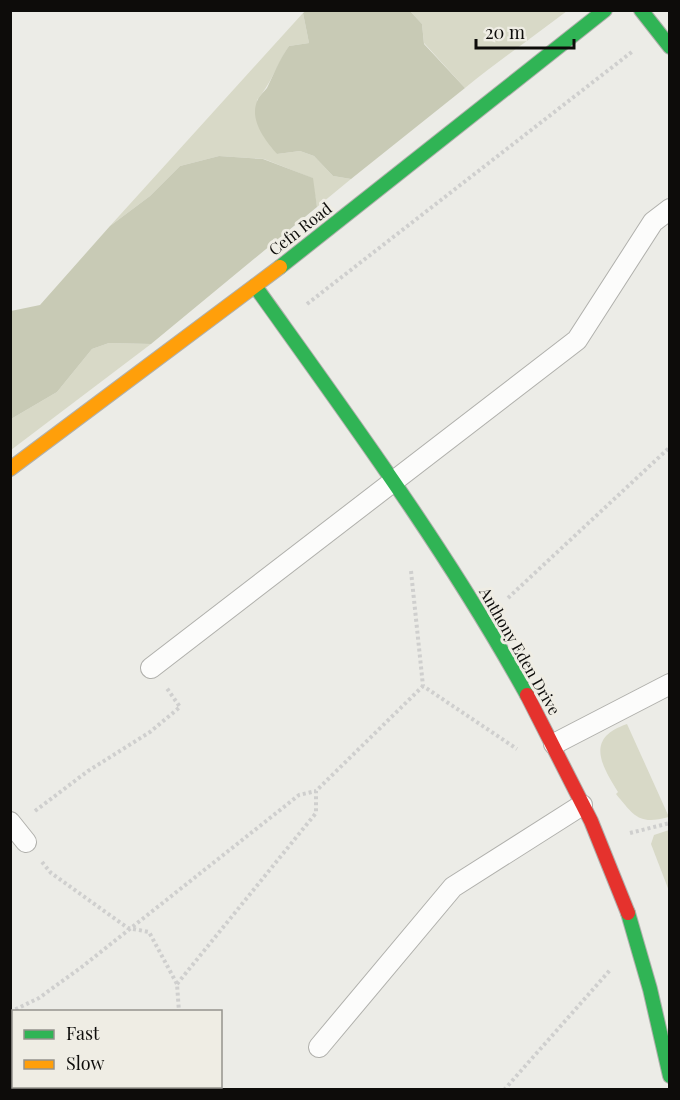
<svg xmlns="http://www.w3.org/2000/svg" width="680" height="1100" viewBox="0 0 680 1100" font-family="'Playfair Display',serif">
<style>
.green{fill:#d8d9c7}
.forest{fill:#c8cab5}
.lines{fill:none;stroke-linecap:round;stroke-linejoin:round}
.lane-casing{stroke:#b0b0ac;stroke-width:22}
.fast-casing{stroke:#b0b0ac;stroke-width:16}
.slow-casing{stroke:#b0b0ac;stroke-width:16}
.jam-casing{stroke:#b0b0ac;stroke-width:16}
.path{stroke:#cfcfce;stroke-width:4;stroke-dasharray:3 3;stroke-linecap:butt}
.lane{stroke:#fcfcfb;stroke-width:20}
.fast{stroke:#30b455;stroke-width:14}
.slow{stroke:#ff9f0a;stroke-width:14}
.jam{stroke:#e5322d;stroke-width:14}
.labels{text-anchor:middle;stroke-width:6;stroke-linejoin:round;paint-order:stroke}
.street-label{font-size:16px;fill:#0d0c0a;stroke:#efede4}
</style>
<rect width="100%" height="100%" fill="#ecece7"/>
<g class="green">
<path d="M 410,11 L 567,11 C 533,37 498,61 465,88 L 424,43 L 422,24 Z"/>
<path d="M 303,13 L 309,43 L 289,46 C 277,64 271,84 257,100 L 277,154 L 300,151 L 314,156 L 333,176 L 351,179 L 317,207 L 312,178 L 264,159 L 219,156 L 180,166 L 150,196 L 110,226 Z"/>
<path d="M 109,343 L 151,344 L 11,450 L 11,419 L 57,392 L 92,349 Z"/>
<path d="M 627,724 L 669,817 C 639,825 635,817 616,794 L 618,792 C 600,763 586,738 627,724 Z"/>
<path d="M 669,830 L 670,830 L 669,891 L 651,844 L 654,835 Z"/>
</g>
<g class="forest">
<path d="M 306,11 L 410,11 L 422,24 L 424,44 L 465,88 L 351,179 L 333,176 L 314,156 L 300,151 L 277,154 C 265,140 248,119 258,99 C 260,95 264,92 267,88 C 274,74 279,60 289,46 L 309,43 L 303,13 Z"/>
<path d="M 219,156 L 263,159 L 313,178 L 317,207 L 151,344 L 109,343 L 92,349 L 57,392 L 11,419 L 11,311 L 40,305 L 110,226 L 150,196 L 180,166 Z"/>
</g>
<g class="lines">
<defs>
<g id="lane">
<path d="M 151,668 L 577,340 L 653,222 L 670,209"/>
<path d="M 554,744 L 670,684"/>
<path d="M 10,822 L 26,842"/>
<path d="M 319,1047 L 453,887 L 582,805"/>
</g>
<g id="fast">
<path d="M 641,10 L 670,47"/>
<path d="M 280,267 L 605,10"/>
<path d="M 255,286 C 350,419 448,552 527,695"/>
<path d="M 628,913 L 650,989 L 670,1076"/>
</g>
<path id="slow" d="M 10,469 L 280,267"/>
<path id="jam" d="M 527,695 L 591,821 L 628,913"/>
</defs>
<use href="#lane" class="lane-casing"/>
<use href="#fast" class="fast-casing"/>
<use href="#slow" class="slow-casing"/>
<use href="#jam" class="jam-casing"/>
<g class="path">
<path d="M 307,304 L 633,51"/>
<path d="M 411,571 L 423,686 L 517,749"/>
<path d="M 508,598 L 670,447"/>
<path d="M 35,811 L 88,771 L 150,732 L 180,707 L 166,687"/>
<path d="M 630,833 L 670,823"/>
<path d="M 42,862 L 51,873 L 128,928 L 149,932 L 177,984 L 179,1012"/>
<path d="M 177,984 L 316,813 L 316,791 L 423,686"/>
<path d="M 10,1012 L 39,998 L 83,966 L 299,795 L 316,791"/>
<path d="M 191,1086 L 192,1090"/>
<path d="M 504,1090 L 611,969"/>
</g>
<use href="#lane" class="lane"/>
<use href="#fast" class="fast"/>
<use href="#slow" class="slow"/>
<use href="#jam" class="jam"/>
</g>
<g class="labels">
<g class="street-label">
<text transform="translate(300 229) rotate(-38)" y="6">Cefn Road</text>
<text transform="translate(520 651) rotate(60)" y="6">Anthony Eden Drive</text>
</g>
</g>
<rect width="680" height="1100" fill="none" stroke="#0d0c0a" stroke-width="24"/>
<rect x="12" y="1010" width="210" height="78" fill="#efede4" stroke="#95938d" stroke-width="1.5"/>
<rect x="24" y="1030" width="30" height="9" fill="#30b455" stroke="#95938d" stroke-width="1.5"/>
<text x="66" y="1040" font-size="18" fill="#0d0c0a">Fast</text>
<rect x="24" y="1060" width="30" height="9" fill="#ff9f0a" stroke="#95938d" stroke-width="1.5"/>
<text x="66" y="1070" font-size="18" fill="#0d0c0a">Slow</text>
<path d="M476 39v9h98v-9" fill="none" stroke="#0d0c0a" stroke-width="3"/>
<text x="485" y="39" font-size="18" fill="#0d0c0a" stroke="#efede4" stroke-width="4.5" paint-order="stroke">20 m</text>
</svg>
